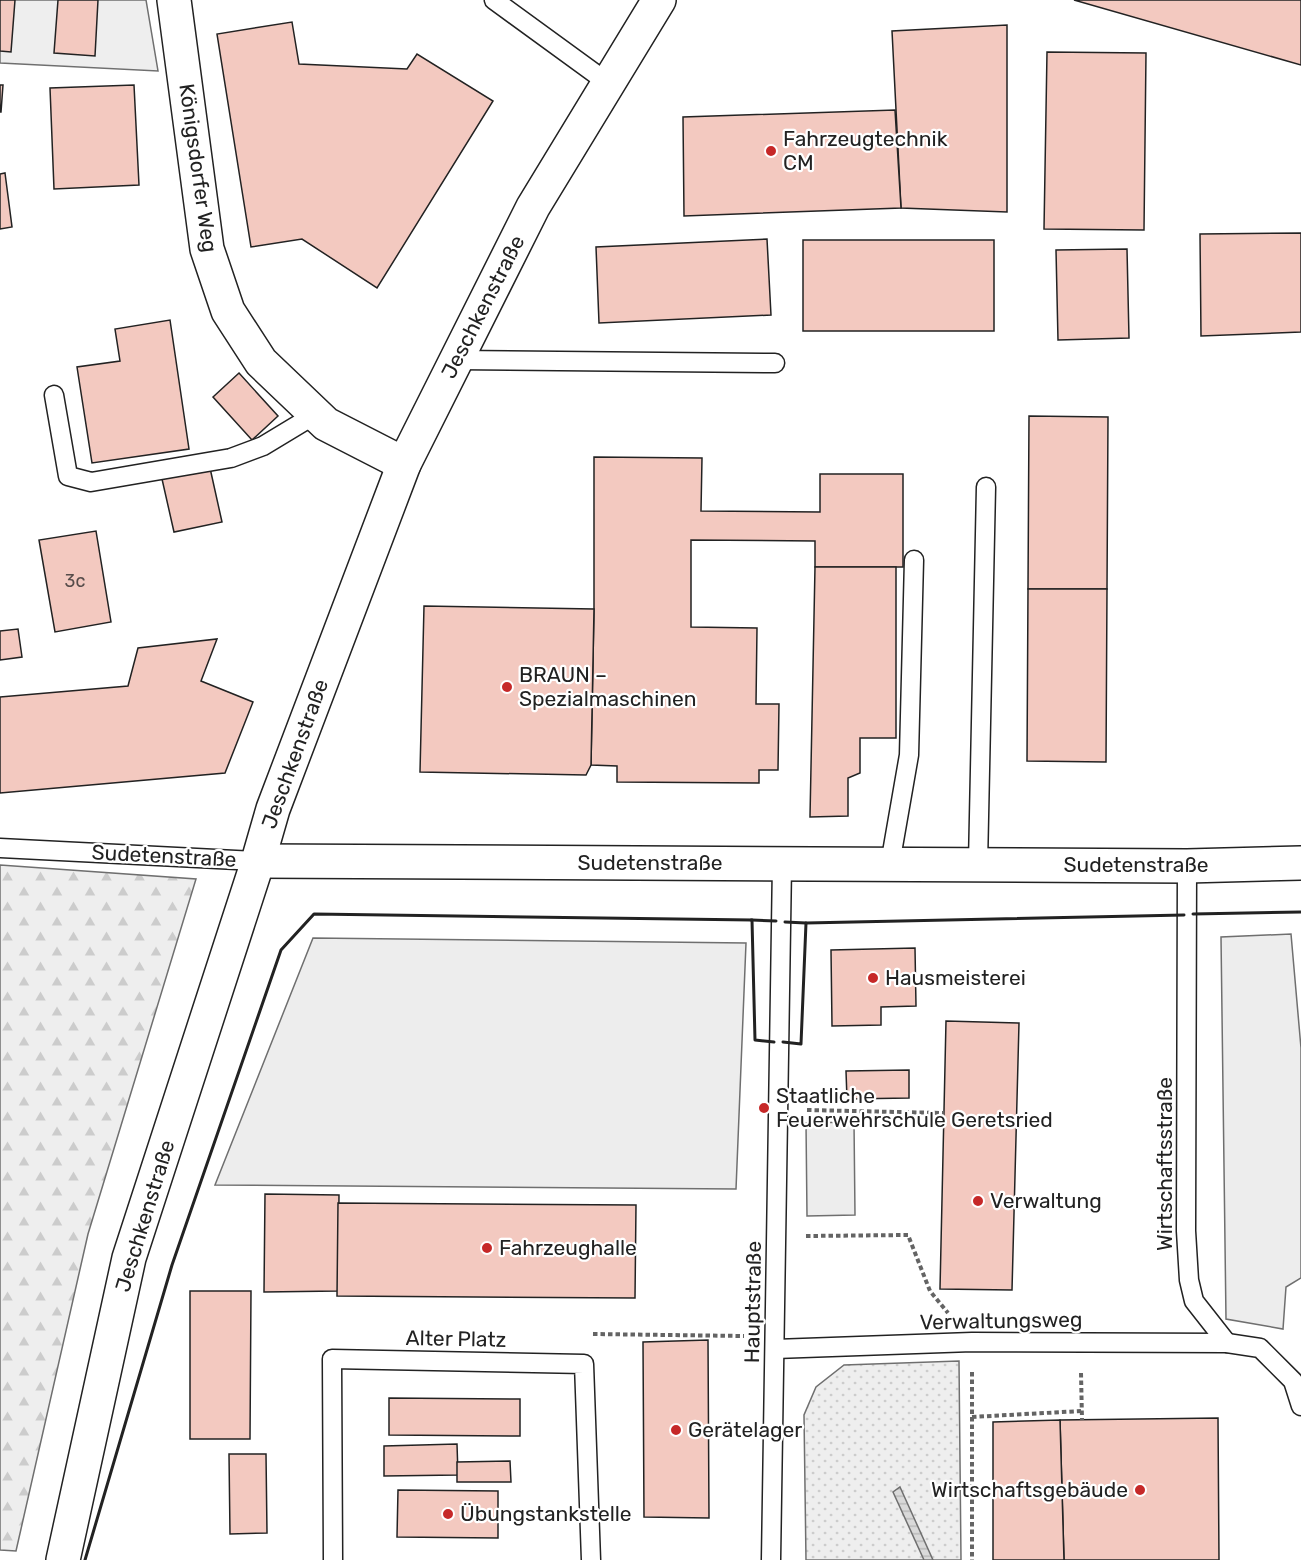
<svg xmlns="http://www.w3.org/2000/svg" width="1301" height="1560" viewBox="0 0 1301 1560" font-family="Rubik,sans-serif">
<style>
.grass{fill:url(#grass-dots);stroke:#6f6f6f;stroke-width:1.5}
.forest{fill:url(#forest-firs);stroke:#6f6f6f;stroke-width:1.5}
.garden{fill:#eee;stroke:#6f6f6f;stroke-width:1.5}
.parking{fill:#ededed;stroke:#6f6f6f;stroke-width:1.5}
.water{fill:url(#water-rules);stroke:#6f6f6f;stroke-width:1.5}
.building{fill:#f3c9c0;stroke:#222;stroke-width:1.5}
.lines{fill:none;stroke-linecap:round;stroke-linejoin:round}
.lane-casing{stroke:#222;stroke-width:21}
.street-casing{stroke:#222;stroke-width:36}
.secondary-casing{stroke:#222;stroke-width:36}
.path{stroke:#646464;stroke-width:4;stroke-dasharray:4.5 3;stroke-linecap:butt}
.lane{stroke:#fff;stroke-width:18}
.street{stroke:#fff;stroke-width:33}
.secondary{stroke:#fff;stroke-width:33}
.wall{stroke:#222;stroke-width:3}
.poi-dot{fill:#c62828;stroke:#fff;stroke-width:2}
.labels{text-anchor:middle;stroke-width:4.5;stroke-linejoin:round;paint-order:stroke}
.number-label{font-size:18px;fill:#564c4a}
.poi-label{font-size:21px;fill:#222;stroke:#fff;text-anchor:start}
.street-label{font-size:21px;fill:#222;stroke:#fff}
</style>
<defs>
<pattern id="grass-dots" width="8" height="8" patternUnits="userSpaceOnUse" patternTransform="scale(1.5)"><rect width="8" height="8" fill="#eee"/><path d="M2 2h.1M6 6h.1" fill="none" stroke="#ccc" stroke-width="1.8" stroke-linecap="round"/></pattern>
<pattern id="forest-firs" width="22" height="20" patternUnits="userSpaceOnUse" patternTransform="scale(1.5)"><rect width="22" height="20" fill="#eee"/><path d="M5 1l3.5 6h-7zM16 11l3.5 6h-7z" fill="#ccc"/></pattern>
<pattern id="water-rules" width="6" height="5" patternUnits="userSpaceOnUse" patternTransform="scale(1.5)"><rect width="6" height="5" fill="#d9d9d9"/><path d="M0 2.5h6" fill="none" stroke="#bababa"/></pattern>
</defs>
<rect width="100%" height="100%" fill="#fff"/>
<path class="grass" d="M 959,1361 L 961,1560 L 806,1560 L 804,1415 L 816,1387 L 844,1365 Z"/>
<path class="forest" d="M 0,865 L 196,879 L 88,1234 L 16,1551 L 0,1550 Z"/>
<path class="garden" d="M 0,0 L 146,0 L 158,71 L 0,63 Z"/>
<g class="parking">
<path d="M 1291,934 L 1301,1048 L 1301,1278 L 1286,1287 L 1283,1329 L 1226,1319 L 1221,937 Z"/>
<path d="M 313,938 L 746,943 L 736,1189 L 215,1185 Z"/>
<path d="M 854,1122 L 855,1215 L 807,1216 L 806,1123 Z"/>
</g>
<path class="water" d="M 900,1487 L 933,1560 L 924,1560 L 893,1492 Z"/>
<g class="building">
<path d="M 0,0 L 15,0 L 11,52 L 0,51 Z"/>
<path d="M 58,0 L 98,0 L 95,56 L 54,53 Z"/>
<path d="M 1074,0 L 1301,0 L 1301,65 Z"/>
<path d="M 292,22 L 299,64 L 407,69 L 417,54 L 493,101 L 377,288 L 302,239 L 251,247 L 217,34 Z"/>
<path d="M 1007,25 L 1007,212 L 901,208 L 892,31 Z"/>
<path d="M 1047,52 L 1146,53 L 1144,230 L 1044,229 Z"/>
<path d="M 0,85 L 3,85 L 1,112 L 0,112 Z"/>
<path d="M 134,85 L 139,185 L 54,189 L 50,88 Z"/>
<path d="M 895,110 L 901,208 L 684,216 L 683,117 Z"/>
<path d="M 5,173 L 12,227 L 0,229 L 0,174 Z"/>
<path d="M 1301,233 L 1301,332 L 1201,336 L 1200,234 Z"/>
<path d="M 767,239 L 771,315 L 599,323 L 596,247 Z"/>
<rect x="803" y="240" width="191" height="91"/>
<path d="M 1127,249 L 1129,338 L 1058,340 L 1056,250 Z"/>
<path d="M 170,320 L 189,449 L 92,463 L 77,367 L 120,361 L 115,329 Z"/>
<path d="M 239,373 L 278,416 L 252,440 L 213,397 Z"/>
<path d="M 1029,416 L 1108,417 L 1107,589 L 1028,589 Z"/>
<path d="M 594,457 L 702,458 L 701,511 L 820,512 L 820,474 L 903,474 L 903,567 L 815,567 L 815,541 L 691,540 L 691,627 L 757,628 L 756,704 L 779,704 L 778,770 L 759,770 L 759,783 L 617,782 L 617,766 L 591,765 L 594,609 Z"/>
<path d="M 210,468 L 222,522 L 174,532 L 162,479 Z"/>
<path d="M 96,531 L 111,622 L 55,632 L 39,540 Z"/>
<path d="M 815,567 L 896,567 L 896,738 L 860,738 L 860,773 L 848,778 L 848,816 L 810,817 Z"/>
<path d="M 1028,589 L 1107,589 L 1106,762 L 1027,761 Z"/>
<path d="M 424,606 L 594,609 L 591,765 L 586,775 L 420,772 Z"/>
<path d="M 18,629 L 22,657 L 0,660 L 0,631 Z"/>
<path d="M 217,639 L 201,681 L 253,702 L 225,773 L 0,793 L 0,697 L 128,686 L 138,648 Z"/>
<path d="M 915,948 L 916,1006 L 881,1007 L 881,1025 L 832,1026 L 831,950 Z"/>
<path d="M 946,1021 L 1019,1023 L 1012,1290 L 940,1289 Z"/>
<path d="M 909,1070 L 909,1098 L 847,1099 L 846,1071 Z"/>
<path d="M 265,1194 L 339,1195 L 338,1291 L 264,1292 Z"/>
<path d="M 338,1203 L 636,1205 L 635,1298 L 337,1296 Z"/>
<path d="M 190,1291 L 251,1291 L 250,1439 L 190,1439 Z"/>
<path d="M 708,1340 L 709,1518 L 644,1517 L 643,1342 Z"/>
<path d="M 389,1398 L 520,1399 L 520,1436 L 389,1435 Z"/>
<path d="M 1218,1418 L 1219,1560 L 1064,1560 L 1060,1420 Z"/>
<path d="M 1060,1420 L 1064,1560 L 993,1560 L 993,1422 Z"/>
<path d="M 457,1444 L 458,1475 L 384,1476 L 384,1446 Z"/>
<path d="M 229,1454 L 266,1454 L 267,1533 L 230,1534 Z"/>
<path d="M 510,1461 L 511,1482 L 457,1482 L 457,1462 Z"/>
<path d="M 398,1490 L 498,1491 L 498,1538 L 397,1537 Z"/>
</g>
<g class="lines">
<defs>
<g id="lane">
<path d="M 494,0 L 608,83"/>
<path d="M 456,360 L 775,363"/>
<path d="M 54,395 L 68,476 L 91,482 L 231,458 L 263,446 L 316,414"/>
<path d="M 0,848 L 258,861"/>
<path d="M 890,864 L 909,755 L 914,560"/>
<path d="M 978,864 L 986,487"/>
<path d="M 1187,866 L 1186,1231 L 1189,1280 L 1194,1301 L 1227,1343"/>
<path d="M 775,1349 L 972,1342 L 1227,1343 L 1260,1348 L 1293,1381 L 1301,1406"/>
<path d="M 333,1560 L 332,1359 L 584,1364 L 591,1560"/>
<path d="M 771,1560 L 782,864"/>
</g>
<path id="street" d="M 174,0 L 207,249 L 228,311 L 261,362 L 326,424 L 404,464"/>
<g id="secondary">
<path d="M 258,861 L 1187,866 L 1301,863"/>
<path d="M 63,1560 L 129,1258 L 258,861 L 273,809 L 404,464 L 533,207 L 659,0"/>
</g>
</defs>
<use href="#lane" class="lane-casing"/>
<use href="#street" class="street-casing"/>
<use href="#secondary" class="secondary-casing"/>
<g class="path">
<path d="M 807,1110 L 944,1113"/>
<path d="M 806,1236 L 908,1235 L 930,1291 L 948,1313"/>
<path d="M 593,1334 L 744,1336"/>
<path d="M 972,1372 L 972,1560"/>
<path d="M 1081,1373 L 1082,1420"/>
<path d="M 972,1417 L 1081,1411"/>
</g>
<use href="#lane" class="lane"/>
<use href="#street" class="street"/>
<use href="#secondary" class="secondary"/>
<g class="wall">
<path d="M 1193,914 L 1301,912"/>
<path d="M 751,920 L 752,920 L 755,1040 L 774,1042"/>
<path d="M 785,922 L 806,923 L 1184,915"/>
<path d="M 783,1042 L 801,1044 L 806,923"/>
<path d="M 85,1560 L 172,1265 L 281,950 L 314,914 L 752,920 L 776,921"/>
</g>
</g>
<g class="poi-dot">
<circle cx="771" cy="151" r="6"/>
<circle cx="507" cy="687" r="6"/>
<circle cx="873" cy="978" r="6"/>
<circle cx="764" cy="1108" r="6"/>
<circle cx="978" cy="1201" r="6"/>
<circle cx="487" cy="1248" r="6"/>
<circle cx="676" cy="1430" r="6"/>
<circle cx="1140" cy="1490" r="6"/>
<circle cx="448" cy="1514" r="6"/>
</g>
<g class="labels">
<g class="number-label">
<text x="75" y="587">3c</text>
</g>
<g class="poi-label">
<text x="783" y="146">Fahrzeugtechnik<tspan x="783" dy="24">CM</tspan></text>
<text x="519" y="682">BRAUN –<tspan x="519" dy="24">Spezialmaschinen</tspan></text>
<text x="885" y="985">Hausmeisterei</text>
<text x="776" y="1103">Staatliche<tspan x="776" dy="24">Feuerwehrschule Geretsried</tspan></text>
<text x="990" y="1208">Verwaltung</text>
<text x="499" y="1255">Fahrzeughalle</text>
<text x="688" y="1437">Gerätelager</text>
<text x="1128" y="1497" text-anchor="end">Wirtschaftsgebäude</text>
<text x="460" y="1521">Übungstankstelle</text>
</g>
<g class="street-label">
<text transform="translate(198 168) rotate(82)" y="7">Königsdorfer Weg</text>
<text transform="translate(483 307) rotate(-63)" y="7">Jeschkenstraße</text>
<text transform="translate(295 754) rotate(-70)" y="7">Jeschkenstraße</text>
<text transform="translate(164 856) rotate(3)" y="7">Sudetenstraße</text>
<text x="650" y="870">Sudetenstraße</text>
<text x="1136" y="872">Sudetenstraße</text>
<text transform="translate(1165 1164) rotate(-90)" y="7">Wirtschaftsstraße</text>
<text transform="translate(145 1216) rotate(-73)" y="7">Jeschkenstraße</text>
<text transform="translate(753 1302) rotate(-89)" y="7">Hauptstraße</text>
<text transform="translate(1001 1321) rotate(-1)" y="7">Verwaltungsweg</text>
<text transform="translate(456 1339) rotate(1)" y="7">Alter Platz</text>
</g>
</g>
</svg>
